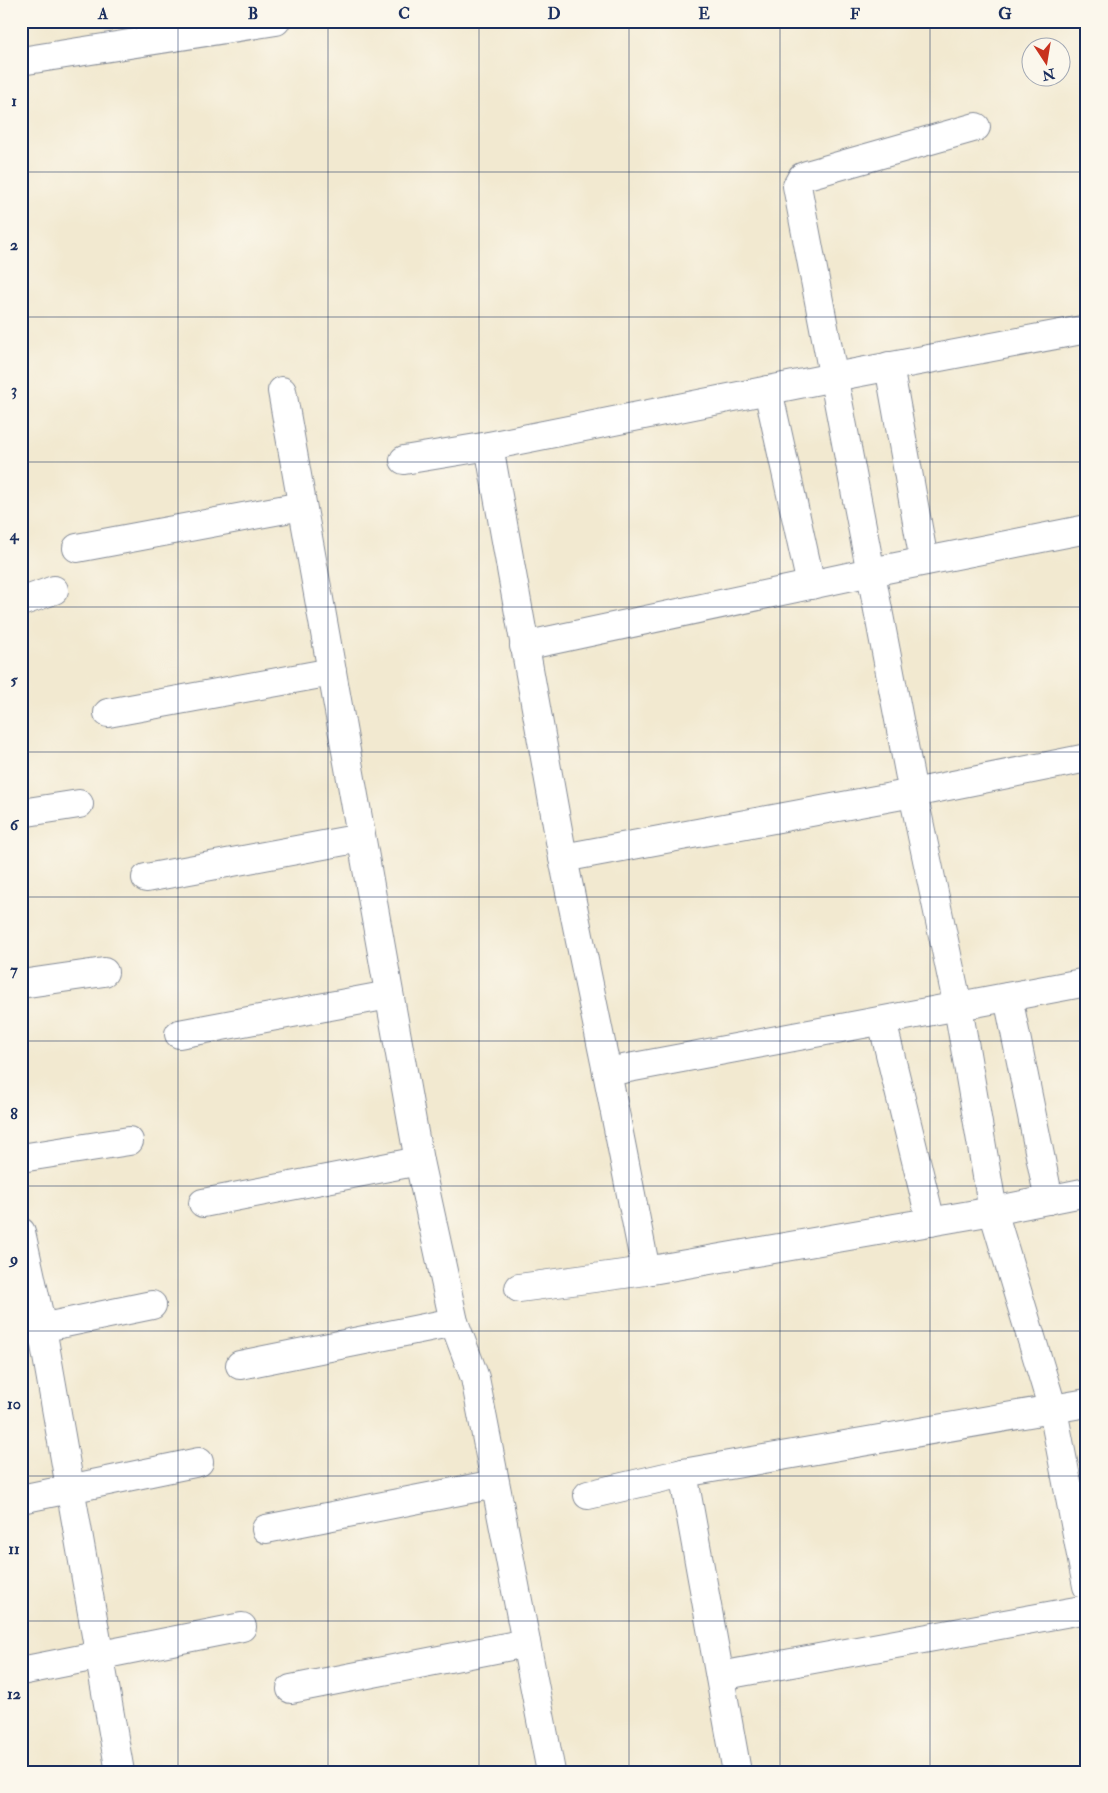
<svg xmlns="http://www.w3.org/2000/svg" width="1108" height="1793" viewBox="0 0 1108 1793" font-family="'IM FELL Double Pica',serif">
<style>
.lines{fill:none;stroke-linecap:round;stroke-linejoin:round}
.minor-casing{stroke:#868c97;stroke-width:30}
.minor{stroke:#fff;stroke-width:28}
.grid{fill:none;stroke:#1b2f5e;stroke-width:1;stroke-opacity:0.55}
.neatline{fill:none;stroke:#1b2f5e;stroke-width:2}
.grid-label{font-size:16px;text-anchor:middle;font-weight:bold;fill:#1b2f5e}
</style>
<rect width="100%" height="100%" fill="#fbf7ec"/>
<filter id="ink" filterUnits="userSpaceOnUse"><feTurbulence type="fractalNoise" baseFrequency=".02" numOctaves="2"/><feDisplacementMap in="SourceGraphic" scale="10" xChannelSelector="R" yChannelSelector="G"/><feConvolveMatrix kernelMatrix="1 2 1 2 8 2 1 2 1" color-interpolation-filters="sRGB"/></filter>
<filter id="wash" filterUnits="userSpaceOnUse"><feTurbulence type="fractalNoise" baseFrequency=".0096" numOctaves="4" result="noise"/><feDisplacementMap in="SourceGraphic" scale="20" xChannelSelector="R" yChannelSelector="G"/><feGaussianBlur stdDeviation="1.12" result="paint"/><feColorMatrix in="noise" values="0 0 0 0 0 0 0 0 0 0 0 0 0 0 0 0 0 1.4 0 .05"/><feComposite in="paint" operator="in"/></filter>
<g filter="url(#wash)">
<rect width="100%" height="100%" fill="#f2e9d0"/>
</g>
<g filter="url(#ink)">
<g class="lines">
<defs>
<g id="minor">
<path d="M 21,61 L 276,21"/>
<path d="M 976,127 L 807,175 L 802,177 L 797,186 L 913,793 L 958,1007 L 993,1211 L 1053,1410 L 1087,1586"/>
<path d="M 889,366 L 924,561"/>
<path d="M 768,390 L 811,585"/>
<path d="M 282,391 L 419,1161 L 454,1322 L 475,1378 L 551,1772"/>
<path d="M 489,446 L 563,858 L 607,1072 L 646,1271"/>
<path d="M 404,460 L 489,446 L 834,377 L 1087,329"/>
<path d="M 77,548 L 302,506"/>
<path d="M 21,602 L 54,590"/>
<path d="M 524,646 L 871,572 L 1087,529"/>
<path d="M 108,713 L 332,672"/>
<path d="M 21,813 L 79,804"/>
<path d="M 563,858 L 913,793 L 1087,758"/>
<path d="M 146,878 L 361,838"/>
<path d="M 21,984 L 104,972"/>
<path d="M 1008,997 L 1049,1200"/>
<path d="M 882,1021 L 931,1222"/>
<path d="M 179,1034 L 389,995"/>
<path d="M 607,1072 L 1087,982"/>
<path d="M 21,1158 L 129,1141"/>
<path d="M 203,1203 L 419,1161"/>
<path d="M 21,1232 L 42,1328 L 120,1772"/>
<path d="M 519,1288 L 646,1271 L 993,1211 L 1087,1192"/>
<path d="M 21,1332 L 152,1305"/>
<path d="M 240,1365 L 454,1322"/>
<path d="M 683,1473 L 737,1772"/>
<path d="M 588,1495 L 683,1473 L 1087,1403"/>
<path d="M 21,1499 L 199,1462"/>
<path d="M 266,1529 L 495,1484"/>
<path d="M 21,1671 L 242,1627"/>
<path d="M 720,1676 L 1087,1609"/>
<path d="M 291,1689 L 526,1643"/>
</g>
</defs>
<use href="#minor" class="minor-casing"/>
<use href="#minor" class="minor"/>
</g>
</g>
<path class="grid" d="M 178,21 L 178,1772M 328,21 L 328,1772M 479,21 L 479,1772M 629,21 L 629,1772M 780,21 L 780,1772M 930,21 L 930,1772M 21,172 L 1087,172M 21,317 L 1087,317M 21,462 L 1087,462M 21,607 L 1087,607M 21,752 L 1087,752M 21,897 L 1087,897M 21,1041 L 1087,1041M 21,1186 L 1087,1186M 21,1331 L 1087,1331M 21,1476 L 1087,1476M 21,1621 L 1087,1621"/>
<rect width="1108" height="1793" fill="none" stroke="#fbf7ec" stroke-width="55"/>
<g transform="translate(1046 62) rotate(168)"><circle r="24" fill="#fbf7ec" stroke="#a1a7b3"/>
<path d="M0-4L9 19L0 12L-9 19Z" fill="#c8321e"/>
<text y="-8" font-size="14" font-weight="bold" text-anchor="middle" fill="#1b2f5e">N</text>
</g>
<rect x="28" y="28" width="1052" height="1738" class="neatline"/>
<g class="grid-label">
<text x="103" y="19">A</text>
<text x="253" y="19">B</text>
<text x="404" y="19">C</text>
<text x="554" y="19">D</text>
<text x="704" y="19">E</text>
<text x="855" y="19">F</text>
<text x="1005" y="19">G</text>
<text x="14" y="106">1</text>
<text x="14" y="250">2</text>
<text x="14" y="395">3</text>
<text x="14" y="540">4</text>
<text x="14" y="685">5</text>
<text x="14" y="830">6</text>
<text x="14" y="975">7</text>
<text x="14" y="1119">8</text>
<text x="14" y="1264">9</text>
<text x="14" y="1409">10</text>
<text x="14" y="1554">11</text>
<text x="14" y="1699">12</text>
</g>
</svg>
